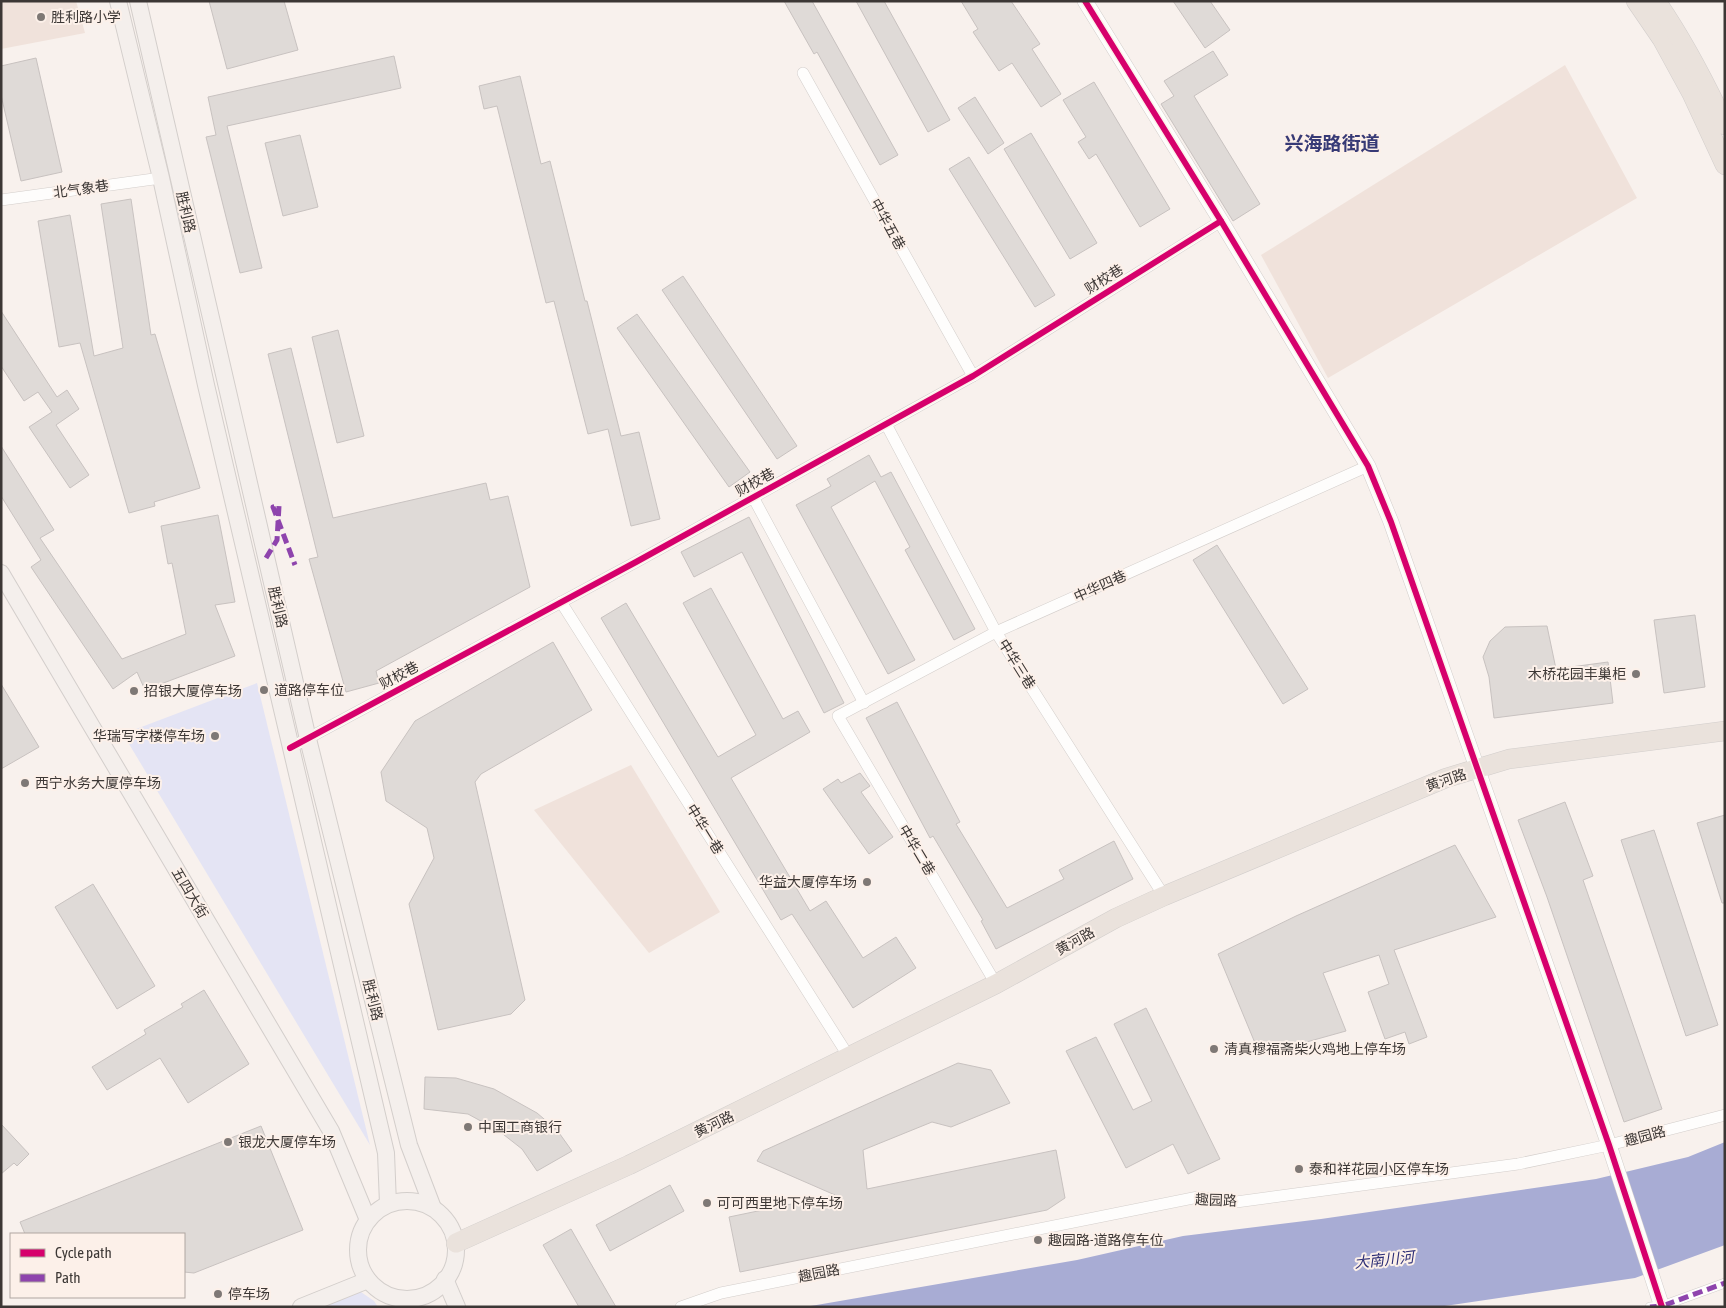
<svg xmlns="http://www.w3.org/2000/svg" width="1726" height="1308" viewBox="0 0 1726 1308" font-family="'Asap Condensed','Noto Sans SC',sans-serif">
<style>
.built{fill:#f0e2db}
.green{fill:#e4e4f4}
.water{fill:#a8acd4}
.building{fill:#dfdad7;stroke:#c8c2c0}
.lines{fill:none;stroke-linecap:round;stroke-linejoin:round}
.pedestrian-casing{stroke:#d3cecb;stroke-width:10}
.minor-casing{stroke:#d3cecb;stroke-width:12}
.tertiary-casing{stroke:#d3cecb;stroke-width:16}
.secondary-casing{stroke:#d3cecb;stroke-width:18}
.primary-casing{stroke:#d2cecc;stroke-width:20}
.pedestrian{stroke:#fefdfc;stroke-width:9}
.minor{stroke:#fefdfc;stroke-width:11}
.tertiary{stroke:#fefdfc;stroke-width:15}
.secondary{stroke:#f4efec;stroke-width:16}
.primary{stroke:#eae2dc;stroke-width:19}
.quiet{stroke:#8e44ad;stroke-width:5;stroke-dasharray:10 5;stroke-linecap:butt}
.cycleway-casing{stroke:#fcf0e9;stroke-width:9}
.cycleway{stroke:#d6006c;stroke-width:6}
.poi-dot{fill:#7e7875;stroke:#fcf0e9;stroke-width:2}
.labels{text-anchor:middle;stroke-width:4;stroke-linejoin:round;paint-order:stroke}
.poi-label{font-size:14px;fill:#3c3735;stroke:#fcf0e9;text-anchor:start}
.street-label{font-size:14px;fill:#3c3735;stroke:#fcf0e9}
.water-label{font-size:15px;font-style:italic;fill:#2d2e76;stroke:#fcf0e9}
.district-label{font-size:19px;font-weight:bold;fill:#373a76;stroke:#fcf0e9}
</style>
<rect width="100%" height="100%" fill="#f8f1ed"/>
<g class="built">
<path d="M 1,1 L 76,1 L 85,33 L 1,49 Z"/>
<path d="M 1565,65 L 1637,198 L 1328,378 L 1261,255 Z"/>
<path d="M 631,765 L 720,912 L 649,953 L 534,810 Z"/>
</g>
<g class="green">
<path d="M 257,683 L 370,1145 L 123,734 Z"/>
<path d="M 358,1290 L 374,1301 L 378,1307 L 320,1307 Z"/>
</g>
<path class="water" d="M 1725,1142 L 1725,1245 L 1635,1278 L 1438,1307 L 805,1307 L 1077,1260 L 1183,1236 L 1321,1219 L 1596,1179 L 1688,1157 Z"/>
<g class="building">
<path d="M 209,1 L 284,1 L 298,50 L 227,69 Z"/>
<path d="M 784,1 L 812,1 L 898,155 L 880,165 L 817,52 L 814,54 Z"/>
<path d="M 856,1 L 884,1 L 950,120 L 928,132 Z"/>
<path d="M 961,1 L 1011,1 L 1040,44 L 1032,49 L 1061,94 L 1041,107 L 1012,63 L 999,71 L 973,32 L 978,29 Z"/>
<path d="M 1173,1 L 1210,1 L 1230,30 L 1205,48 Z"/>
<path d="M 1213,51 L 1228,75 L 1194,96 L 1260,204 L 1233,221 L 1161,104 L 1174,96 L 1164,81 Z"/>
<path d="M 394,56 L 401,88 L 227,126 L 262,268 L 240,273 L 206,137 L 216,135 L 208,97 Z"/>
<path d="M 36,58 L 62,172 L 21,181 L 1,95 L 1,66 Z"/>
<path d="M 520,76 L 541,164 L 550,161 L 585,301 L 587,301 L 621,436 L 639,432 L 660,519 L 631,526 L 608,429 L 588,434 L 554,301 L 546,303 L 497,106 L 484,109 L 479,86 Z"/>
<path d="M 1094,82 L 1170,209 L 1140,227 L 1096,154 L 1089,159 L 1078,142 L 1086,137 L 1063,100 Z"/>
<path d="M 975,97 L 1004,143 L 988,154 L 958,108 Z"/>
<path d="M 1031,133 L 1097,243 L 1070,259 L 1004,149 Z"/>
<path d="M 300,135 L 318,207 L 283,216 L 265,143 Z"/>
<path d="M 969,157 L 1055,295 L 1035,307 L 949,169 Z"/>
<path d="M 131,199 L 151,335 L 155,334 L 200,488 L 154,502 L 155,506 L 129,513 L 80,343 L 59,347 L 38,221 L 70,215 L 94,356 L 123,348 L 101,204 Z"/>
<path d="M 683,276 L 797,446 L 777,459 L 662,290 Z"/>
<path d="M 1,311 L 57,397 L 67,390 L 79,409 L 56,425 L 89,475 L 70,488 L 29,427 L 52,412 L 38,392 L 24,401 L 1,366 Z"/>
<path d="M 637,314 L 750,472 L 729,487 L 617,328 Z"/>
<path d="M 338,330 L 364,436 L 337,443 L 312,337 Z"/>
<path d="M 291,348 L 333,518 L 486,483 L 490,500 L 508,496 L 530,587 L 376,671 L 379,683 L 346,692 L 309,559 L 318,557 L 268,354 Z"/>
<path d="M 1,446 L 54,530 L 40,538 L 122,659 L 186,634 L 172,563 L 168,564 L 161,526 L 218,515 L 235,602 L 215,605 L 235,656 L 145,690 L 137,672 L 113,689 L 31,567 L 41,560 L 1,496 Z"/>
<path d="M 869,455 L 881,477 L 891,472 L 975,629 L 954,640 L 905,550 L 910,547 L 875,481 L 831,507 L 915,660 L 888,674 L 796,505 L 831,486 L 827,479 Z"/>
<path d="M 749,517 L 844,703 L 824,713 L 742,552 L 694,577 L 681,552 Z"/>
<path d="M 1217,545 L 1308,689 L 1283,704 L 1193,560 Z"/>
<path d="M 711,588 L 783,719 L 798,711 L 810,732 L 731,778 L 810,911 L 826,901 L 863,958 L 896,937 L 916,968 L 853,1008 L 792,914 L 781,920 L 601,618 L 626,603 L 718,757 L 756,735 L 683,603 Z"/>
<path d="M 1695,615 L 1705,687 L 1664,693 L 1654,620 Z"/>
<path d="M 1547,626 L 1556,669 L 1608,662 L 1613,703 L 1494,718 L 1489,677 L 1483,657 L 1490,641 L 1505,627 Z"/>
<path d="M 553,642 L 592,710 L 481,774 L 475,782 L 525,1000 L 511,1014 L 438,1030 L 409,904 L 434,858 L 427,828 L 386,801 L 381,772 L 415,721 Z"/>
<path d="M 1,684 L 39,747 L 1,769 Z"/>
<path d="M 897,702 L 960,822 L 956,824 L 1007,908 L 1064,879 L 1059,870 L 1114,841 L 1133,879 L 996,949 L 981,921 L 983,920 L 933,836 L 930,838 L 866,718 Z"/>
<path d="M 860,773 L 870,786 L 861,792 L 893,837 L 869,854 L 823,789 L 838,779 L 841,783 Z"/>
<path d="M 1565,802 L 1593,876 L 1583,880 L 1662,1109 L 1624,1122 L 1547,897 L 1518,820 Z"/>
<path d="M 1725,815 L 1725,903 L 1722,903 L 1697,823 Z"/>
<path d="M 1654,830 L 1718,1025 L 1686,1036 L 1621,840 Z"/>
<path d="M 1455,845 L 1496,917 L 1394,950 L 1427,1037 L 1409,1044 L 1405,1032 L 1385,1039 L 1368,992 L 1389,984 L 1379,955 L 1323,973 L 1346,1031 L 1260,1055 L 1218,954 L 1296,916 Z"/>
<path d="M 93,884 L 155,986 L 117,1009 L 55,907 Z"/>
<path d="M 204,990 L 249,1064 L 188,1103 L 160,1058 L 107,1090 L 92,1067 L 146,1034 L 144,1030 L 183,1007 L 181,1004 Z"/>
<path d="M 1146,1008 L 1220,1159 L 1188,1174 L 1173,1144 L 1126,1168 L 1066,1051 L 1096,1037 L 1133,1110 L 1152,1101 L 1114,1024 Z"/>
<path d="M 958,1063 L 991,1070 L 1010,1103 L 951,1127 L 932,1122 L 863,1150 L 867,1189 L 1056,1150 L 1065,1198 L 1047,1210 L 740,1272 L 729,1217 L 835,1195 L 757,1161 L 763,1151 Z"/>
<path d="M 425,1077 L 456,1078 L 494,1089 L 537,1113 L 557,1130 L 572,1151 L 537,1171 L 522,1149 L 499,1131 L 468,1114 L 424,1109 Z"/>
<path d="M 1,1124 L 29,1154 L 17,1166 L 14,1163 L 1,1174 Z"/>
<path d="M 261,1126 L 303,1230 L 194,1273 L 184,1272 L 184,1234 L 25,1234 L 20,1222 Z"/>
<path d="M 670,1185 L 684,1211 L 610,1251 L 596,1225 Z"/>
<path d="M 571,1229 L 587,1257 L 616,1307 L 579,1307 L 543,1245 Z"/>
</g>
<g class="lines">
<defs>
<path id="pedestrian" d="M 1650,1307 L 1662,1306 L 1725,1283"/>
<g id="minor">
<path d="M 803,73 L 973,376"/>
<path d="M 1,200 L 161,178"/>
<path d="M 886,424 L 996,632 L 1164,896"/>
<path d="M 753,497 L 864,703"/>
<path d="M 561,602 L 849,1057"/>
<path d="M 290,748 L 636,562 L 973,376 L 1221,221"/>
<path d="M 996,984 L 838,716 L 996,632 L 1368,466"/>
<path d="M 681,1307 L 721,1293 L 1198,1197 L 1236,1202 L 1518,1164 L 1609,1145 L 1725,1115"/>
</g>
<path id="tertiary" d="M 1085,1 L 1221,221 L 1368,466 L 1391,522 L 1609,1145 L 1662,1307"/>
<g id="secondary">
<path d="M 118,1 L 161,178 L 206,385 L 386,1153 L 388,1204"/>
<path d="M 138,1 L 308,739 L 409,1145 L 433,1208"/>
<path d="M 1,573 L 331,1131 L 368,1220"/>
<circle cx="407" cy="1250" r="49"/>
<path d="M 445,1279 L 457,1307"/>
<path d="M 301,1307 L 368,1280"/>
</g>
<g id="primary">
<path d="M 1636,1 L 1662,39 L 1692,94 L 1725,165"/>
<path d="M 1656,1 C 1683,40 1705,82 1725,125"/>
<path d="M 456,1243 L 629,1165 L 996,984 L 1116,918 L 1164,896 L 1446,778 L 1509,759 L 1725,731"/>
</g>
</defs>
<use href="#pedestrian" class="pedestrian-casing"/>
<use href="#minor" class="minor-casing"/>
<use href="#tertiary" class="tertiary-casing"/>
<use href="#secondary" class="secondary-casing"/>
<use href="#primary" class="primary-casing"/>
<use href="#pedestrian" class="pedestrian"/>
<use href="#minor" class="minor"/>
<use href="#tertiary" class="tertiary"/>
<use href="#secondary" class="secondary"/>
<use href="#primary" class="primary"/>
<g class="quiet">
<path d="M 266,558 L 277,540 L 279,506 L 273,507 L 295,565"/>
<path d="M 1650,1307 L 1662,1306 L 1725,1283"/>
</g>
<defs>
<g id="cycleway">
<path d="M 1085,1 L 1221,221 L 1368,466 L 1391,522 L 1609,1145 L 1662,1307"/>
<path d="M 290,748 L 636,562 L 973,376 L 1221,221"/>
</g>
</defs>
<use href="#cycleway" class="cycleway-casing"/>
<use href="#cycleway" class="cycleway"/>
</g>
<g class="poi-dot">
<circle cx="41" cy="17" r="5"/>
<circle cx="1636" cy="674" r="5"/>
<circle cx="264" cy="690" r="5"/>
<circle cx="134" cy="691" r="5"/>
<circle cx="215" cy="736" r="5"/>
<circle cx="25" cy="783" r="5"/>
<circle cx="867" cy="882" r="5"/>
<circle cx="1214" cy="1049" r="5"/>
<circle cx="468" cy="1127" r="5"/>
<circle cx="228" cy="1142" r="5"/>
<circle cx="1299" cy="1169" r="5"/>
<circle cx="707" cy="1203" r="5"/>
<circle cx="1038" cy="1240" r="5"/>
<circle cx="218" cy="1294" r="5"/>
</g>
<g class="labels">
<g class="poi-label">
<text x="51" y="22">胜利路小学</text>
<text x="1626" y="679" text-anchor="end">木桥花园丰巢柜</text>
<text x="274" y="695">道路停车位</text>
<text x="144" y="696">招银大厦停车场</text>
<text x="205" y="741" text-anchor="end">华瑞写字楼停车场</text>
<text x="35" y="788">西宁水务大厦停车场</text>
<text x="857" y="887" text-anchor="end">华益大厦停车场</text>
<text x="1224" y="1054">清真穆福斋柴火鸡地上停车场</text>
<text x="478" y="1132">中国工商银行</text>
<text x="238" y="1147">银龙大厦停车场</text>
<text x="1309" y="1174">泰和祥花园小区停车场</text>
<text x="717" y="1208">可可西里地下停车场</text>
<text x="1048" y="1245">趣园路-道路停车位</text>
<text x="228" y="1299">停车场</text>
</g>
<g class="street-label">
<text transform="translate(81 189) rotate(-8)" y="5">北气象巷</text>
<text transform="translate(186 212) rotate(77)" y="5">胜利路</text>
<text transform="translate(888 224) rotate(61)" y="5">中华五巷</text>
<text transform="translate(1104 279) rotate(-32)" y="5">财校巷</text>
<text transform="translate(755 482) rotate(-29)" y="5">财校巷</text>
<text transform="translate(1100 586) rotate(-24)" y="5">中华四巷</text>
<text transform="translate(278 607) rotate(77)" y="5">胜利路</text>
<text transform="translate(1017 664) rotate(58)" y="5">中华三巷</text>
<text transform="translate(399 675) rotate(-28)" y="5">财校巷</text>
<text transform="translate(1446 780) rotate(-19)" y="5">黄河路</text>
<text transform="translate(705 829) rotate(58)" y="5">中华一巷</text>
<text transform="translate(917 850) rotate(59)" y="5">中华二巷</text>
<text transform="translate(190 893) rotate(59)" y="5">五四大街</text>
<text transform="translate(1075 941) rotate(-29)" y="5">黄河路</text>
<text transform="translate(373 1000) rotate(76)" y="5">胜利路</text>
<text transform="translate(714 1124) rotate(-26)" y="5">黄河路</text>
<text transform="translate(1645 1136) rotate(-15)" y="5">趣园路</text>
<text transform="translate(1216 1200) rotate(2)" y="5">趣园路</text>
<text transform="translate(819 1273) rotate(-11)" y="5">趣园路</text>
</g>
<g class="water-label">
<text transform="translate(1384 1260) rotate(-6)" y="5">大南川河</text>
</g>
<g class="district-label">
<text x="1332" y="150">兴海路街道</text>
</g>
</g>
<rect width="1726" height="1308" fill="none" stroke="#3c3735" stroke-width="5"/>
<rect x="10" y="1233" width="175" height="65" fill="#fcf0e9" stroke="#afa6a1"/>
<rect x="20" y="1249" width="25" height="8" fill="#d6006c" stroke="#afa6a1"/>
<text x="55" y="1258" font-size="15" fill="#3c3735">Cycle path</text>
<rect x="20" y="1274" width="25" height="8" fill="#8e44ad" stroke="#afa6a1"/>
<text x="55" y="1283" font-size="15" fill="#3c3735">Path</text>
</svg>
